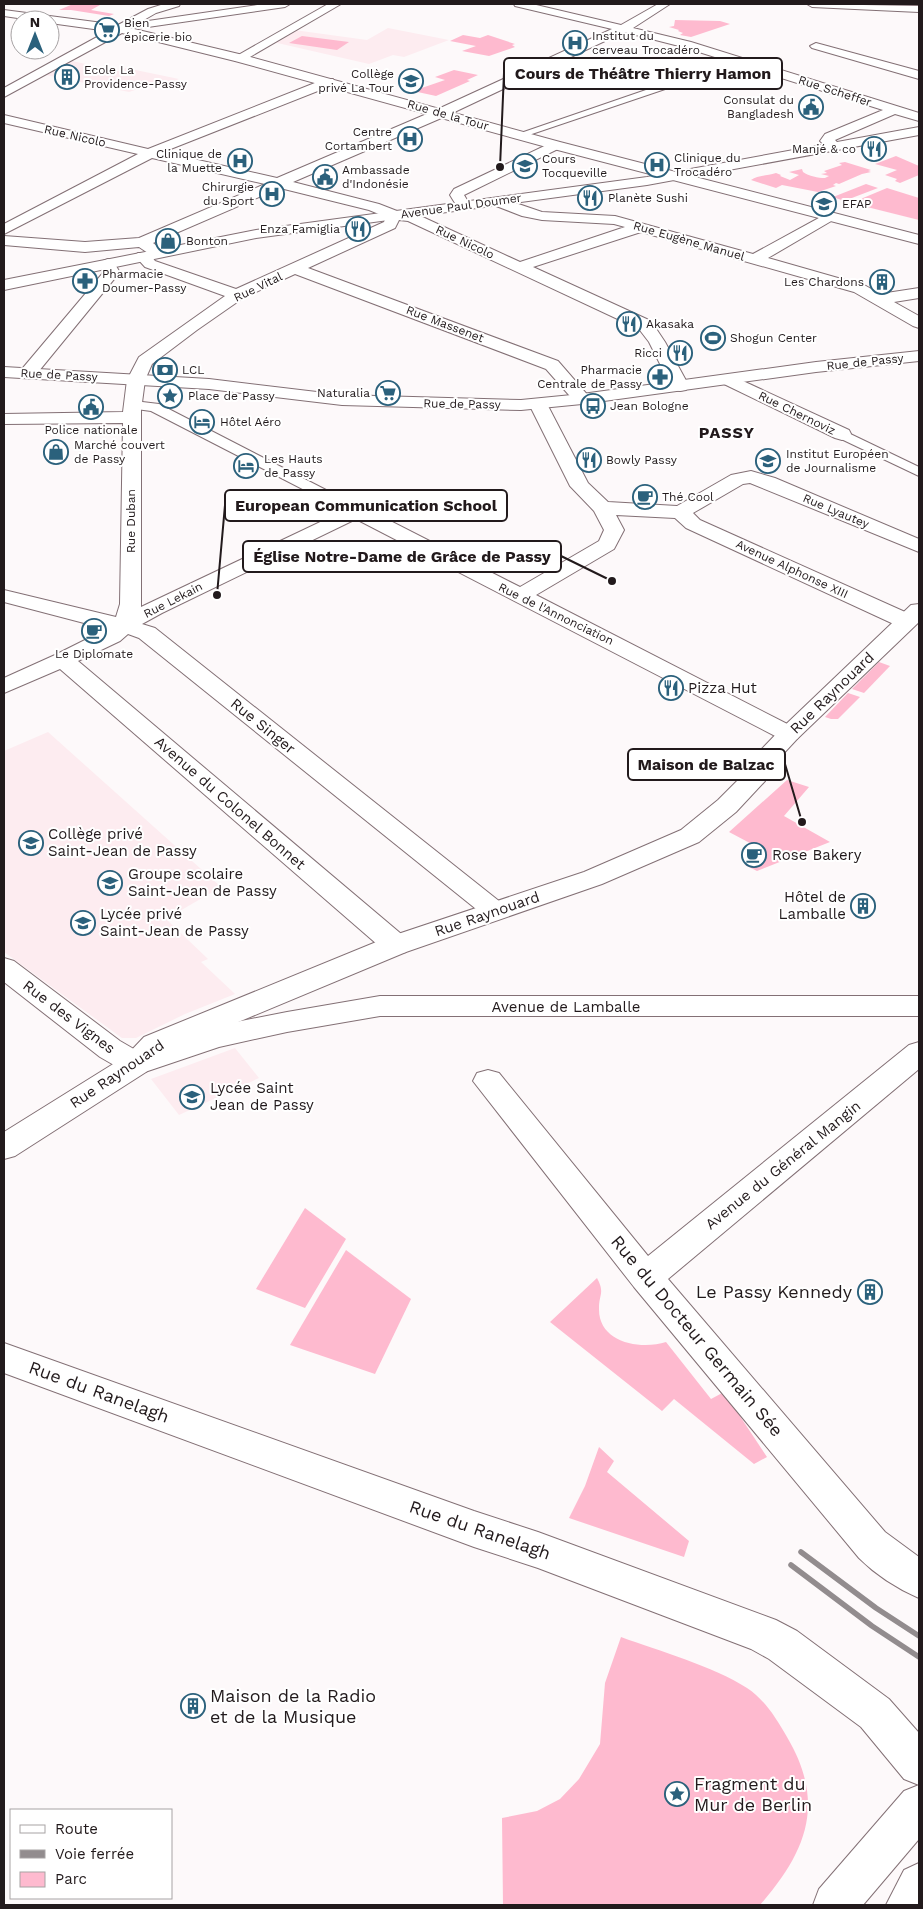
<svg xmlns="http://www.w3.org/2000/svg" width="923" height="1909" viewBox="0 0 923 1909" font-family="'Work Sans',sans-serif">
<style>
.built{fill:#fdecf0}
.green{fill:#febacf}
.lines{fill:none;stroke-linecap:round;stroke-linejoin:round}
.pedestrian-casing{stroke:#837075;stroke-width:2}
.minor-casing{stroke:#837075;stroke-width:2}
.tertiary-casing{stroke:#837075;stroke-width:2}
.secondary-casing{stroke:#837075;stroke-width:2}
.primary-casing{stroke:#837075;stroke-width:2}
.pedestrian{fill:#fff;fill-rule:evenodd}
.minor{fill:#fff;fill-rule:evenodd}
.tertiary{fill:#fff;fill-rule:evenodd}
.secondary{fill:#fff;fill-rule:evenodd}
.primary{fill:#fff;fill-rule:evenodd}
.rail{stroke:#928c8e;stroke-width:5.5}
.labels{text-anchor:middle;stroke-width:4;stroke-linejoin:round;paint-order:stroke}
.far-poi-label{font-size:12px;fill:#221a1c;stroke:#fff;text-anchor:start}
.far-street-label{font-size:12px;fill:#221a1c;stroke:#fff}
.poi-label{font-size:15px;fill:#221a1c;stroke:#fff;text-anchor:start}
.street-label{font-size:15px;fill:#221a1c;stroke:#fff}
.far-district-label{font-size:16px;font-weight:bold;letter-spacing:1px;fill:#221a1c;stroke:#fff}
.near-poi-label{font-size:18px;fill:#221a1c;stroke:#fff;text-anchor:start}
.near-street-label{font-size:18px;fill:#221a1c;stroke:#fff}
.leader{fill:none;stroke:#221a1c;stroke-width:2}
.callout-dot{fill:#221a1c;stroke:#fff;stroke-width:2}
.callout{fill:#fff;stroke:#221a1c;stroke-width:2}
.callout-label{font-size:16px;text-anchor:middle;font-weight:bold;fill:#221a1c}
</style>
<rect width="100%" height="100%" fill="#fdf9fa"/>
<g class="built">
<path d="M 388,28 L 449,40 L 404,57 L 393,55 L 369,64 L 273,42 L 294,30 L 367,40 Z"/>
<path d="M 72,61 L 118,71 L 126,68 L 179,79 L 169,83 L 162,81 L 129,92 L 46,75 Z"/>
<path d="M 48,732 L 221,887 L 166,919 L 208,959 L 201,962 L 235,994 L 185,1014 L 136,1038 L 122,1038 L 4,952 L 4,751 Z"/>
<path d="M 235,1048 L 259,1078 L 179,1115 L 151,1079 Z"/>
</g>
<g class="green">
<path d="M 73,4 L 100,5 L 91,10 L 114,14 L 109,16 L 71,10 L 59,10 Z"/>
<path d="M 675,20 L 720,21 L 730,24 L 691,37 L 680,35 L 683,33 L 678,31 L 679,30 L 669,27 L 674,26 Z"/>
<path d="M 463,35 L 480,38 L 488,35 L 515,44 L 512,45 L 515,47 L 489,56 L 462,51 L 476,46 L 450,41 Z"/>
<path d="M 302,36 L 349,42 L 337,50 L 289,43 Z"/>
<path d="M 454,70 L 478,75 L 467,80 L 470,81 L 436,96 L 413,91 L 445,80 L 435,77 Z"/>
<path d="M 896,156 L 919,166 L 919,175 L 900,183 L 895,181 L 897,179 L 885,175 L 897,170 L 875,164 Z"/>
<path d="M 845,162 L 871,170 L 868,171 L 871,172 L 862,174 L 839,184 L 836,183 L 833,185 L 836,186 L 818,192 L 782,185 L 776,188 L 751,180 C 758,175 767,176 776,173 L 781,175 L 780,176 L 790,180 L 799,175 L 789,172 L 802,169 L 803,172 C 809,176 818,178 825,178 L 829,176 L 821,174 L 827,173 L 824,171 L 842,165 L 839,163 Z"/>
<path d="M 866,184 L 878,188 L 844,201 L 833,197 Z"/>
<path d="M 887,188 L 919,198 L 919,220 L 851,203 Z"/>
<path d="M 879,662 L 890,666 L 864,693 L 852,689 Z"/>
<path d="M 848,693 L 860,697 L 838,719 L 831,719 L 825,717 Z"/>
<path d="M 787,780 L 809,787 L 784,816 L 830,842 L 757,871 L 745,865 L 763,850 L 729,832 Z"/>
<path d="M 305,1208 L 346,1239 L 305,1308 L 256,1289 Z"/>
<path d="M 346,1250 L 411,1299 L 375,1374 L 290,1345 Z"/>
<path d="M 597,1278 C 605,1293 599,1294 599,1308 C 598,1343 641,1350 666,1342 L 711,1399 L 724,1392 L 767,1457 L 754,1464 L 674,1399 L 662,1411 L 550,1322 Z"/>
<path d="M 599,1447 L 614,1461 L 607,1472 L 689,1541 L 684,1557 L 569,1518 L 585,1486 Z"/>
<path d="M 621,1637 C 659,1651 713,1666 747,1688 C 765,1700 776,1718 787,1737 C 826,1803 807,1851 760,1905 L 503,1905 L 502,1818 L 537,1811 L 560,1799 L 579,1779 L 600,1744 L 605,1683 Z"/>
</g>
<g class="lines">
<defs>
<g id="pedestrian">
<path d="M 739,58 L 743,61 L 742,63 L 523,137 L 517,137 L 515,135 Z"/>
<path d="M 134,401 L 159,404 L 361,508 L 363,511 L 361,514 L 351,514 L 151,411 L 129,408 L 127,405 Z"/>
<path d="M 842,430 L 919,467 L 919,476 L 837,437 L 835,434 L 837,431 Z"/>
</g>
<g id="minor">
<path d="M 264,4 L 290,4 L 285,7 L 148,27 L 127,28 L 121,25 L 127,22 L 148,21 Z"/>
<path d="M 328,4 L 341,4 L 243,61 L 235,61 L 233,58 Z"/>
<path d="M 514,4 L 532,4 L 621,25 L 658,4 L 670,4 L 633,28 L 691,42 L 919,113 L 919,121 L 895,114 L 835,140 L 842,147 L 835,151 L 830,150 L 820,141 L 825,134 L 883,110 L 683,47 L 624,32 L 446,116 L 293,182 L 379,204 L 397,211 L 416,214 L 520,262 L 625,227 L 614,224 L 542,220 L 522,216 L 491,204 L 489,201 L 491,198 L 501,198 L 542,212 L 615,216 L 753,254 L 828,213 L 833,214 L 835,217 L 833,220 L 768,258 L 866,286 L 880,294 L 919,288 L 919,298 L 894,302 L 919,316 L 919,328 L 913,326 L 854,292 L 641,232 L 533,267 L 651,321 L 665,342 L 689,386 L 686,390 L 680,391 L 674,390 L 671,386 L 649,342 L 639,329 L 408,221 L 399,220 L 395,228 L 308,268 L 558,361 L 591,399 L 588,403 L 582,404 L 576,403 L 546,369 L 295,274 L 243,298 L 197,330 L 152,364 L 145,380 L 141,410 L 141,607 L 356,505 L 363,507 L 520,587 L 599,541 L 604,530 L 594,511 L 570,486 L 529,404 L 532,400 L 538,399 L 544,400 L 547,404 L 588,483 L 608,502 L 677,506 L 731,475 L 751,471 L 775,478 L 919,539 L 919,552 L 750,483 L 743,484 L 693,513 L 700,520 L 914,616 L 917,621 L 914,626 L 906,628 L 898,626 L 686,528 L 675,518 L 616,515 L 624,530 L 614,549 L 536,595 L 797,729 L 801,734 L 797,739 L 789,741 L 781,739 L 356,519 L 162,613 L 142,624 L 155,628 L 504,905 L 508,911 L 504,917 L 495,920 L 486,917 L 139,638 L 128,634 L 120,641 L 78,661 L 406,938 L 410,945 L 406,952 L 396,954 L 386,952 L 60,669 L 4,693 L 4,678 L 55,655 L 107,629 L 4,602 L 4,590 L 116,617 L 120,604 L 123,423 L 4,424 L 4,414 L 123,412 L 127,380 L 139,357 L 225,296 L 145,267 L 135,256 L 138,253 L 148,253 L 139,247 L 85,252 L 4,245 L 4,236 L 85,242 L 139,238 L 265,184 L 152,158 L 4,234 L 4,224 L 138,154 L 4,123 L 4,115 L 148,149 L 325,79 L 333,79 L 335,82 L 333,85 L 163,152 L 277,178 L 436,110 L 612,29 L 515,6 ZM 280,188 L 369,210 L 386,217 L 384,222 L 236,289 L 155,261 L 149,253 L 156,256 L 161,254 L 164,251 L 153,243 Z"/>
<path d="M 816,43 L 919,71 L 919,79 L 812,48 L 810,46 Z"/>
<path d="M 555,141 L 562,145 L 560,148 L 464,195 L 470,205 L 468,208 L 458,208 L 450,195 L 454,189 Z"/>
<path d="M 108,259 L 113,261 L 119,271 L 115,278 L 34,377 L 28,378 L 22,377 L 19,373 L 22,369 L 102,274 L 103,271 L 100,264 L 103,261 Z"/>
<path d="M 730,375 L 849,430 L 851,434 L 849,438 L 842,440 L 835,438 L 724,384 L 721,380 L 724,376 Z"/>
<path d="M 4,958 L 14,961 L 120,1041 L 139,1052 L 216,1026 L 287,1012 L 380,996 L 919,996 L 919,1016 L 380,1016 L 287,1032 L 219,1047 L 136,1075 L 126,1072 L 100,1057 L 4,982 Z"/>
<path d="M 919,1042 L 919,1069 L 668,1279 L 885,1532 L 919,1557 L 919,1598 C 898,1589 875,1574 859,1558 L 634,1287 L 473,1081 L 477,1073 L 488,1070 L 499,1073 L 648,1256 L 909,1045 Z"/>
<path d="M 4,1343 L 474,1511 L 538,1532 L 776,1620 L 797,1631 L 889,1699 L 919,1733 L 919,1785 L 904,1779 L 861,1727 L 769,1659 L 751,1649 L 538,1568 L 474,1547 L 4,1373 Z"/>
</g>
<g id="tertiary">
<path d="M 164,4 L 180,4 L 179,6 L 156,13 L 130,28 L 243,55 L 560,142 L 919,235 L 919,244 L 550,148 L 235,61 L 122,33 L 4,97 L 4,88 L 108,31 L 50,23 L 50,20 L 31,20 L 4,16 L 4,10 L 118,25 L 148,9 Z"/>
<path d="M 919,351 L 919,361 L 816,372 L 582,404 L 521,410 L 342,405 L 209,389 L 4,377 L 4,367 L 209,379 L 342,395 L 521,400 L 582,394 L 816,362 Z"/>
<path d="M 919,604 L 919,622 L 797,739 L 772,766 L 765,781 L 736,812 L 699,842 L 602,884 L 406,952 L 164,1053 L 146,1072 L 15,1156 L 4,1159 L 4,1132 L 126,1056 L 144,1037 L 386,938 L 584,872 L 681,830 L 718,800 L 745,773 L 752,759 L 781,729 L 911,605 Z"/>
</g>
<g id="secondary">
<path d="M 807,4 L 919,6 L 919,12 L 812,7 Z"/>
<path d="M 919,127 L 919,135 L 647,185 L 256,238 L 4,290 L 4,280 L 256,230 L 647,177 Z"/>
</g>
<g id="primary">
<path d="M 919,1785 L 919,1839 L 863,1905 L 813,1905 L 819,1889 L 904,1791 Z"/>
<path d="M 919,1863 L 919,1905 L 886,1905 L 904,1870 Z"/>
</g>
</defs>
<use href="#pedestrian" class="pedestrian-casing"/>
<use href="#minor" class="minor-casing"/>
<use href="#tertiary" class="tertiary-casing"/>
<use href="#secondary" class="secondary-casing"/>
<use href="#primary" class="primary-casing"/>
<use href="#pedestrian" class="pedestrian"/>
<use href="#minor" class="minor"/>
<use href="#tertiary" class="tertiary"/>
<use href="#secondary" class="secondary"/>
<use href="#primary" class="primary"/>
<g class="rail">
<path d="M 801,1552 L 876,1608 L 919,1636"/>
<path d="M 791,1565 L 872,1626 L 919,1657"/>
</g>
</g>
<defs>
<symbol id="supermarket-ring" viewBox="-11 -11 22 22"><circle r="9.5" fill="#fff" stroke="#2b617c" stroke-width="1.5"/><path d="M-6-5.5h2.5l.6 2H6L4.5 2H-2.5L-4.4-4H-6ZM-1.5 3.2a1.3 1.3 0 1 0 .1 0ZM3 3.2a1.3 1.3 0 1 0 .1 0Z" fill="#2b617c"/></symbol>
<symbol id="hospital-ring" viewBox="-11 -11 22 22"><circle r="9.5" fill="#fff" stroke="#2b617c" stroke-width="1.5"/><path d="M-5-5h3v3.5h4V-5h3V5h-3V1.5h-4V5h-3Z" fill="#2b617c"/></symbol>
<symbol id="building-ring" viewBox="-11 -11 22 22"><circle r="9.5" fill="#fff" stroke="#2b617c" stroke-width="1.5"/><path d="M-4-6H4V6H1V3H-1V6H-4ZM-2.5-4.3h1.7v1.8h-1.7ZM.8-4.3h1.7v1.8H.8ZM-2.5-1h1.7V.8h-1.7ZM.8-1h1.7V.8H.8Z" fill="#2b617c"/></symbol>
<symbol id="school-ring" viewBox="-11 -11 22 22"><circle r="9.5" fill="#fff" stroke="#2b617c" stroke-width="1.5"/><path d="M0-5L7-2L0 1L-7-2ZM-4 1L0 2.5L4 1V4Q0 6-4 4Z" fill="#2b617c"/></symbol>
<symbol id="civic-ring" viewBox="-11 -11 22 22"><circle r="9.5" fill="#fff" stroke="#2b617c" stroke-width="1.5"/><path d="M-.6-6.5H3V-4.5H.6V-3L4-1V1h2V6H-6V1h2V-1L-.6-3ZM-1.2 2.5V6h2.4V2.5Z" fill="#2b617c"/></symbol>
<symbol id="restaurant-ring" viewBox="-11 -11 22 22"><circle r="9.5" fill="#fff" stroke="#2b617c" stroke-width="1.5"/><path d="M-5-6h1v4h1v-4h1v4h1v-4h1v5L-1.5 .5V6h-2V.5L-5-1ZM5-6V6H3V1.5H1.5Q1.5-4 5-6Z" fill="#2b617c"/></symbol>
<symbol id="university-ring" viewBox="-11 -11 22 22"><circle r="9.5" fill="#fff" stroke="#2b617c" stroke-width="1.5"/><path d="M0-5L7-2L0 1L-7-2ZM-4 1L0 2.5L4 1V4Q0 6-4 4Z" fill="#2b617c"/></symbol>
<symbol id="shop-ring" viewBox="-11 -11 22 22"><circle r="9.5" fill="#fff" stroke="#2b617c" stroke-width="1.5"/><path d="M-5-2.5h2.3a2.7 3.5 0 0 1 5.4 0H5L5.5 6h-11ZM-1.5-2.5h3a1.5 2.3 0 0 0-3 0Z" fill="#2b617c"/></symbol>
<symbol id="pharmacy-ring" viewBox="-11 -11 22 22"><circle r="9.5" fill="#fff" stroke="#2b617c" stroke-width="1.5"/><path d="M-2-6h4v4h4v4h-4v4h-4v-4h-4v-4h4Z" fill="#2b617c"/></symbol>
<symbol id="stadium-ring" viewBox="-11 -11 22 22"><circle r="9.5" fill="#fff" stroke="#2b617c" stroke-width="1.5"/><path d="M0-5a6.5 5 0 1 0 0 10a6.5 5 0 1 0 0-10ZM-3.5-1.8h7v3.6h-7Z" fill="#2b617c"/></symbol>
<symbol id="bank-ring" viewBox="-11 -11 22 22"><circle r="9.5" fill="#fff" stroke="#2b617c" stroke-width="1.5"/><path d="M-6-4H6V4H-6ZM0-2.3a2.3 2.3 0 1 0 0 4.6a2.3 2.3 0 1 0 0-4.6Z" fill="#2b617c"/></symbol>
<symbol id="sight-ring" viewBox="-11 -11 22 22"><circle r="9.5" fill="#fff" stroke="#2b617c" stroke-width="1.5"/><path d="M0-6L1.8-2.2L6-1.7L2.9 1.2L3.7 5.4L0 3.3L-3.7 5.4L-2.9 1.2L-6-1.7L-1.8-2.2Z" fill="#2b617c"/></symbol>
<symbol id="bus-ring" viewBox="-11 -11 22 22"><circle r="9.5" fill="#fff" stroke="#2b617c" stroke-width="1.5"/><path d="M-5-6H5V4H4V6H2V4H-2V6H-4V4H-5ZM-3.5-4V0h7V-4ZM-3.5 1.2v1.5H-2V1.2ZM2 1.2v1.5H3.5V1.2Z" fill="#2b617c"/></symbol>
<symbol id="hotel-ring" viewBox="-11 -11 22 22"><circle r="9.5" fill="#fff" stroke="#2b617c" stroke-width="1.5"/><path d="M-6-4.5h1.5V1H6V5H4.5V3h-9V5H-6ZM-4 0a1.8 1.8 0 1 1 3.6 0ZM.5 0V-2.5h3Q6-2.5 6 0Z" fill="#2b617c"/></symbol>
<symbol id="cafe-ring" viewBox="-11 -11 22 22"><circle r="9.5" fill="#fff" stroke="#2b617c" stroke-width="1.5"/><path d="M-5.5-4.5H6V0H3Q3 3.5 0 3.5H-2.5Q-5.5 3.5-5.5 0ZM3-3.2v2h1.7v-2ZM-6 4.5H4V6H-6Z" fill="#2b617c"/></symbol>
</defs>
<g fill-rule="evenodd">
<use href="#supermarket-ring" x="93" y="16" width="28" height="28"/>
<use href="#hospital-ring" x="561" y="29" width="28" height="28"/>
<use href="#building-ring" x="53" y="63" width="28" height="28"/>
<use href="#school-ring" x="397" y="67" width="28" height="28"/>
<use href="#civic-ring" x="797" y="93" width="28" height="28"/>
<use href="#hospital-ring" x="396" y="125" width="28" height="28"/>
<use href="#restaurant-ring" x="860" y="135" width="28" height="28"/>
<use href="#hospital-ring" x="226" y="147" width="28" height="28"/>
<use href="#hospital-ring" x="643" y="151" width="28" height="28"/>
<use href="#school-ring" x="511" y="152" width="28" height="28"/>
<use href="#civic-ring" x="311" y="163" width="28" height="28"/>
<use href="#hospital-ring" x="258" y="180" width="28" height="28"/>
<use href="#restaurant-ring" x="576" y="184" width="28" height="28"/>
<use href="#university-ring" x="810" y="190" width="28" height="28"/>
<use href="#restaurant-ring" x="344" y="215" width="28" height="28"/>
<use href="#shop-ring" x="154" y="227" width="28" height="28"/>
<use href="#pharmacy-ring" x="71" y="267" width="28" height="28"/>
<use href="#building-ring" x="868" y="268" width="28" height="28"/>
<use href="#restaurant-ring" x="615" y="310" width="28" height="28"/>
<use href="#stadium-ring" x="699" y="324" width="28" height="28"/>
<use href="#restaurant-ring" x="666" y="339" width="28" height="28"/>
<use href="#bank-ring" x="151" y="356" width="28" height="28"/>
<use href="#pharmacy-ring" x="646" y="363" width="28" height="28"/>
<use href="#supermarket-ring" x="374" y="379" width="28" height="28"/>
<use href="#sight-ring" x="156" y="382" width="28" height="28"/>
<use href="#bus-ring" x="579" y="392" width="28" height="28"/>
<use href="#civic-ring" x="77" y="393" width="28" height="28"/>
<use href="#hotel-ring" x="188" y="408" width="28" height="28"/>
<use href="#shop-ring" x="42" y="438" width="28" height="28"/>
<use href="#restaurant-ring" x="575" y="446" width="28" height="28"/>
<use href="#university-ring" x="754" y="447" width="28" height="28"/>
<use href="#hotel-ring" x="232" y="452" width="28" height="28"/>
<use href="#cafe-ring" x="631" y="483" width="28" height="28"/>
<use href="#cafe-ring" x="80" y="617" width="28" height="28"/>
<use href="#restaurant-ring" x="657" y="674" width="28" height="28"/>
<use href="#school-ring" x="17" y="829" width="28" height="28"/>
<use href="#cafe-ring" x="740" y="841" width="28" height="28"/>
<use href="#school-ring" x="96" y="869" width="28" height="28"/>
<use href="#building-ring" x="849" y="892" width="28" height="28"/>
<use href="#school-ring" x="69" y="909" width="28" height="28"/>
<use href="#school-ring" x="178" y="1083" width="28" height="28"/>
<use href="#building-ring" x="856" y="1278" width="28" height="28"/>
<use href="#building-ring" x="179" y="1692" width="28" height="28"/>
<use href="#sight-ring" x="663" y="1780" width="28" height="28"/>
</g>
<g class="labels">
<g class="far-poi-label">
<text x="124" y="27">Bien<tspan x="124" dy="14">épicerie bio</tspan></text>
<text x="592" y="40">Institut du<tspan x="592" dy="14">cerveau Trocadéro</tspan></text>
<text x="84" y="74">Ecole La<tspan x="84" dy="14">Providence-Passy</tspan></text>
<text x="394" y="78" text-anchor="end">Collège<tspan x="394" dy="14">privé La Tour</tspan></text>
<text x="794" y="104" text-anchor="end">Consulat du<tspan x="794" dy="14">Bangladesh</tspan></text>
<text x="392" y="136" text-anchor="end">Centre<tspan x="392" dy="14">Cortambert</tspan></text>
<text x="856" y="153" text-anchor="end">Manjé &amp; co</text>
<text x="222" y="158" text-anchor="end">Clinique de<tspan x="222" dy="14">la Muette</tspan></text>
<text x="674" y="162">Clinique du<tspan x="674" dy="14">Trocadéro</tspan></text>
<text x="542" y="163">Cours<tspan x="542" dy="14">Tocqueville</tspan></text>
<text x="342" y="174">Ambassade<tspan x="342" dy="14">d'Indonésie</tspan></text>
<text x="254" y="191" text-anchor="end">Chirurgie<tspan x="254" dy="14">du Sport</tspan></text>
<text x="608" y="202">Planète Sushi</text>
<text x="842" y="208">EFAP</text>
<text x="340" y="233" text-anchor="end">Enza Famiglia</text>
<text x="186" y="245">Bonton</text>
<text x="102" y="278">Pharmacie<tspan x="102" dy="14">Doumer-Passy</tspan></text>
<text x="864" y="286" text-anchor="end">Les Chardons</text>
<text x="646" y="328">Akasaka</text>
<text x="730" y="342">Shogun Center</text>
<text x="662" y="357" text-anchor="end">Ricci</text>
<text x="182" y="374">LCL</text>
<text x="642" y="374" text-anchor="end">Pharmacie<tspan x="642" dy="14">Centrale de Passy</tspan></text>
<text x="370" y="397" text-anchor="end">Naturalia</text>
<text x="188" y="400">Place de Passy</text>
<text x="610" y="410">Jean Bologne</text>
<text x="220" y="426">Hôtel Aéro</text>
<text x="91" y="434" text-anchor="middle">Police nationale</text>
<text x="74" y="449">Marché couvert<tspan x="74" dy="14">de Passy</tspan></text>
<text x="786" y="458">Institut Européen<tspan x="786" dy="14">de Journalisme</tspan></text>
<text x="264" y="463">Les Hauts<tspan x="264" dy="14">de Passy</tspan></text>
<text x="606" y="464">Bowly Passy</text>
<text x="662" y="501">Thé Cool</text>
<text x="94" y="658" text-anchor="middle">Le Diplomate</text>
</g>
<g class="far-street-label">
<text transform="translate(835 91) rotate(18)" y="4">Rue Scheffer</text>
<text transform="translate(448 115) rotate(16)" y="4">Rue de la Tour</text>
<text transform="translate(75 136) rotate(13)" y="4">Rue Nicolo</text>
<text transform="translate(461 206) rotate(-8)" y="4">Avenue Paul Doumer</text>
<text transform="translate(689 241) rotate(16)" y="4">Rue Eugène Manuel</text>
<text transform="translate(465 242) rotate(25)" y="4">Rue Nicolo</text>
<text transform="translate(258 287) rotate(-26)" y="4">Rue Vital</text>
<text transform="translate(445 324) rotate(21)" y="4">Rue Massenet</text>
<text transform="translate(865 362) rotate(-6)" y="4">Rue de Passy</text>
<text transform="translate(59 375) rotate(3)" y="4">Rue de Passy</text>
<text transform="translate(462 404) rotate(1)" y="4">Rue de Passy</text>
<text transform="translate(797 413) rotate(26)" y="4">Rue Chernoviz</text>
<text transform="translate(836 511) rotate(23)" y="4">Rue Lyautey</text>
<text transform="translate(131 521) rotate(-90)" y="4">Rue Duban</text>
<text transform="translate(792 569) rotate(25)" y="4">Avenue Alphonse XIII</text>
<text transform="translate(173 600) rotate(-27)" y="4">Rue Lekain</text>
<text transform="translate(556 614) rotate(26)" y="4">Rue de l'Annonciation</text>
</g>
<g class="poi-label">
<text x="688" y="693">Pizza Hut</text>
<text x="48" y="839">Collège privé<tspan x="48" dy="17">Saint-Jean de Passy</tspan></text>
<text x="772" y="860">Rose Bakery</text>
<text x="128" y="879">Groupe scolaire<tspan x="128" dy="17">Saint-Jean de Passy</tspan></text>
<text x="846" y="902" text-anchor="end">Hôtel de<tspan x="846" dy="17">Lamballe</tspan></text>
<text x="100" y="919">Lycée privé<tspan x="100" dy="17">Saint-Jean de Passy</tspan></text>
<text x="210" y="1093">Lycée Saint<tspan x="210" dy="17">Jean de Passy</tspan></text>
</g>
<g class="street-label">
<text transform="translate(832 693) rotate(-44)" y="5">Rue Raynouard</text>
<text transform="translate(263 726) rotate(39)" y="5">Rue Singer</text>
<text transform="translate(230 803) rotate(41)" y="5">Avenue du Colonel Bonnet</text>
<text transform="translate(487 914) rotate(-19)" y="5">Rue Raynouard</text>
<text x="566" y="1012">Avenue de Lamballe</text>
<text transform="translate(69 1017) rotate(37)" y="5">Rue des Vignes</text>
<text transform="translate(117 1074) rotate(-34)" y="5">Rue Raynouard</text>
<text transform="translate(783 1165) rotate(-39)" y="5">Avenue du Général Mangin</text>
</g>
<g class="far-district-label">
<text x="727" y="438">PASSY</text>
</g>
<g class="near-poi-label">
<text x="852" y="1298" text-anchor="end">Le Passy Kennedy</text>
<text x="210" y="1702">Maison de la Radio<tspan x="210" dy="21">et de la Musique</tspan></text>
<text x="694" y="1790">Fragment du<tspan x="694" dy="21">Mur de Berlin</tspan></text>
</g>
<g class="near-street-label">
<text transform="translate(697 1336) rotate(50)" y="6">Rue du Docteur Germain Sée</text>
<text transform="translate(99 1392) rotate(20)" y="6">Rue du Ranelagh</text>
<text transform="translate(480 1530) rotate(19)" y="6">Rue du Ranelagh</text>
</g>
</g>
<path class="leader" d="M500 167L504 73M217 595L225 505M612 581L561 556M802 822L785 764"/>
<g class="callout-dot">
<circle cx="500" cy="167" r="5"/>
<circle cx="217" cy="595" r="5"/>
<circle cx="612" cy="581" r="5"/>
<circle cx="802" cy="822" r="5"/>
</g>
<g class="callout">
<rect x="504" y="58" width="278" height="31" rx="5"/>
<rect x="225" y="490" width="282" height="31" rx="5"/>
<rect x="243" y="541" width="318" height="31" rx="5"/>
<rect x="628" y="749" width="157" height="31" rx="5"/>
</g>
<g class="callout-label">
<text x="643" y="79">Cours de Théâtre Thierry Hamon</text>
<text x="366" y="511">European Communication School</text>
<text x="402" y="562">Église Notre-Dame de Grâce de Passy</text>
<text x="706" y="770">Maison de Balzac</text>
</g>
<rect width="923" height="1909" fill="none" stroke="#221a1c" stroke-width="10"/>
<rect x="10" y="1809" width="162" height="90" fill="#ffffff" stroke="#a7a3a4"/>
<rect x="20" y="1825" width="25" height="8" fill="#ffffff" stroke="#a7a3a4"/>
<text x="55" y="1834" font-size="15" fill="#221a1c">Route</text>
<rect x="20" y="1850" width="25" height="8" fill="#928c8e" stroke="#a7a3a4"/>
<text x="55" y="1859" font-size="15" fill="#221a1c">Voie ferrée</text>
<rect x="20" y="1872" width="25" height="15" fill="#febacf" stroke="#a7a3a4"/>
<text x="55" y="1884" font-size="15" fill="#221a1c">Parc</text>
<g transform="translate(35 35)"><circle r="24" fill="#ffffff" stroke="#a7a3a4"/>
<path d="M0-4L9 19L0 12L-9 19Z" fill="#2b617c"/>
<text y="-8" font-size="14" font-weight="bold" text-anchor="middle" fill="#221a1c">N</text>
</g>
</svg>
